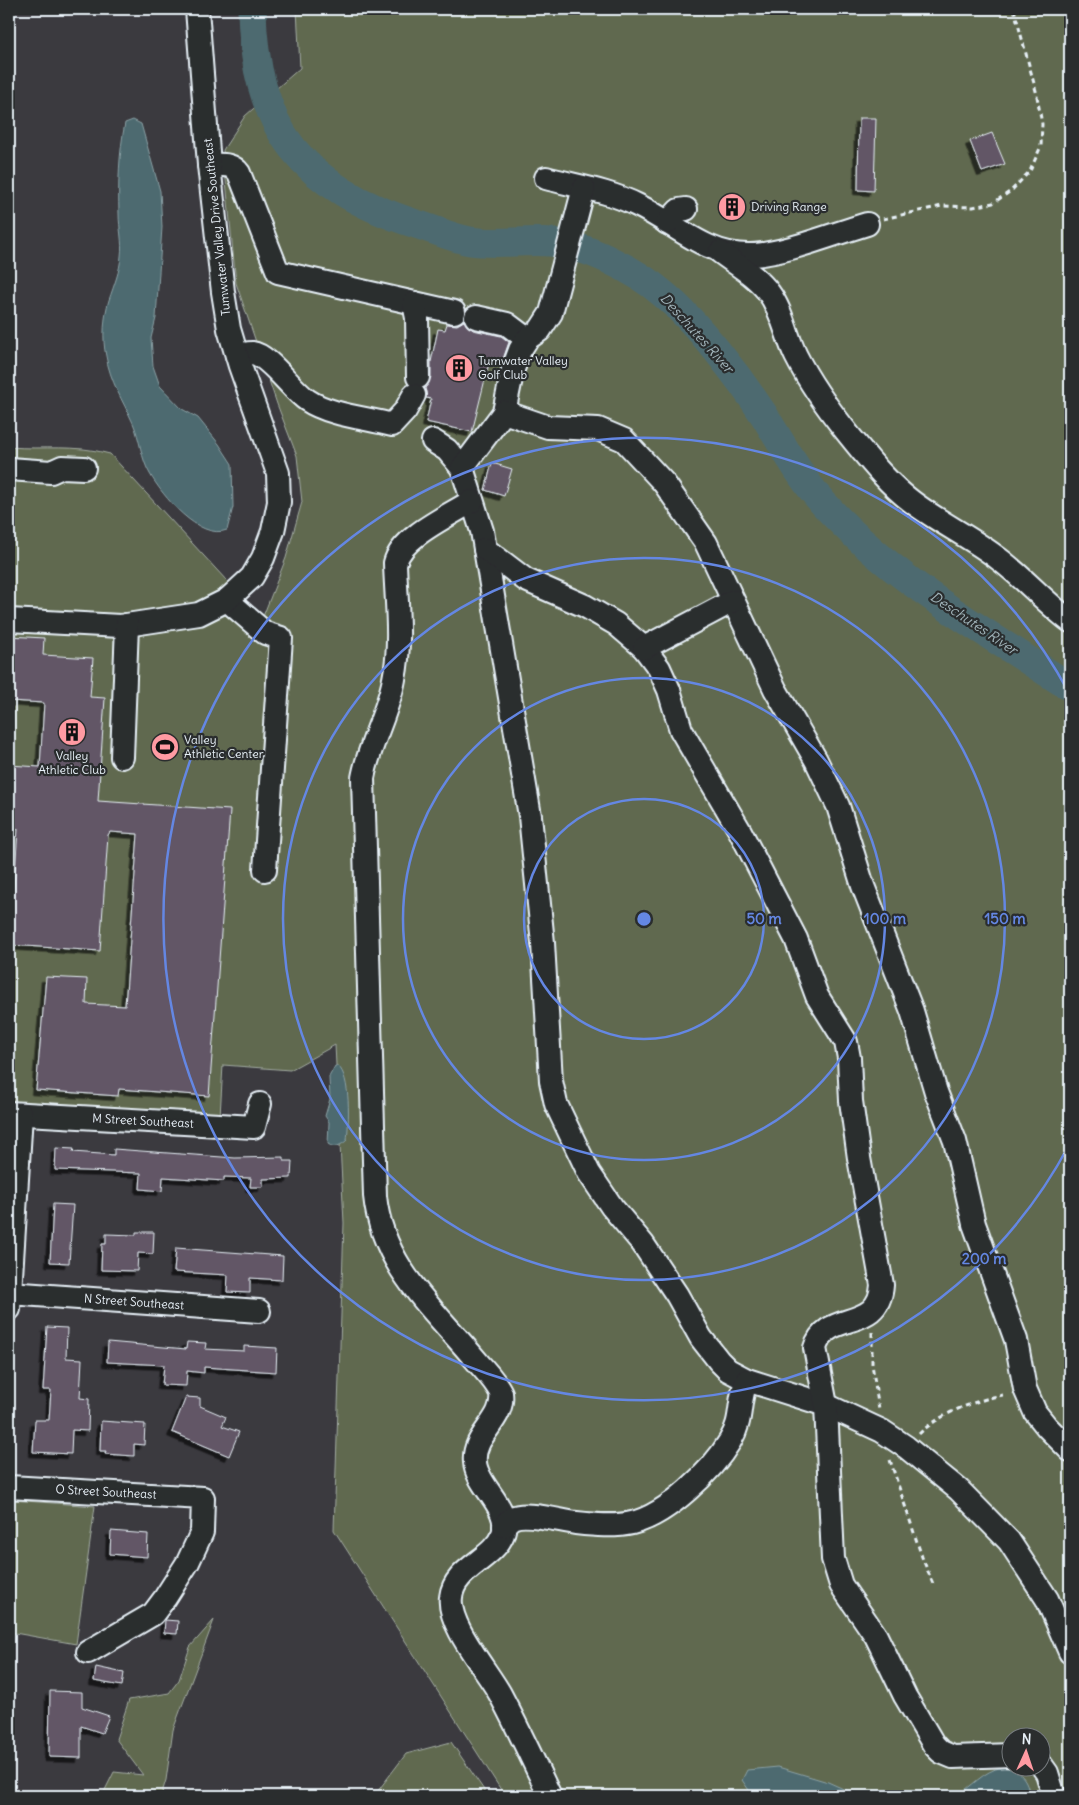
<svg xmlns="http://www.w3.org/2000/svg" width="1079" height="1805" viewBox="0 0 1079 1805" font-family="Delius,sans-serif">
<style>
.green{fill:#60694f;stroke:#a4ada4;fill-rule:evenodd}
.water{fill:#4d6b70;stroke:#8ba1a6}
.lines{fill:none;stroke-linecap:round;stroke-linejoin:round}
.river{stroke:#4d6b70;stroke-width:29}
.building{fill:#625766;stroke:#e8f1f8;filter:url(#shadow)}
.minor-casing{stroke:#e8f1f8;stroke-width:26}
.path{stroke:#e8f1f8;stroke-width:3;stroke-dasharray:5 4;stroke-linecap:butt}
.minor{stroke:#2a2d2e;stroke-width:22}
.ring{fill:none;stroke:#6487e3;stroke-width:2.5}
.labels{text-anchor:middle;stroke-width:4.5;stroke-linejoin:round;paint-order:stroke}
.poi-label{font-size:12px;fill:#e8f1f8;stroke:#2a2d2e;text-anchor:start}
.street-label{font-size:12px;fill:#e8f1f8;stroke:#2a2d2e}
.water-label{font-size:14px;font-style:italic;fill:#a2b5bb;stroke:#2a2d2e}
.centre{fill:#6487e3;stroke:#2a2d2e;stroke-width:2.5}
.ring-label{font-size:15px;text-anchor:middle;font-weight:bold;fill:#6487e3;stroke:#2a2d2e;stroke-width:4.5;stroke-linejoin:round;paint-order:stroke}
</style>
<defs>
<filter id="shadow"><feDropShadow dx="-4.5" dy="4.5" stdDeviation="0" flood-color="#0009"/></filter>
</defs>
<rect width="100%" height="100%" fill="#3b3a3f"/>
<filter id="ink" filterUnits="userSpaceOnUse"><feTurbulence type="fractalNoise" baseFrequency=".02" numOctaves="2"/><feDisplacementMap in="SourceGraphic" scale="10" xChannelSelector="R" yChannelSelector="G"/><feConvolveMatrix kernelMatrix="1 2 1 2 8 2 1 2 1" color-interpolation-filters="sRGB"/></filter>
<g filter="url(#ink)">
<g class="green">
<path d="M 297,9 L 1070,9 L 1070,1796 L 505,1796 L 334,1530 L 344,1223 L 335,1045 L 290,1070 L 223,1065 L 220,1116 L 9,1102 L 9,447 C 45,450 74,444 110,454 L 262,619 L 286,558 L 302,502 L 297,456 L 277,404 L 236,283 L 223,150 L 245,116 L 300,68 ZM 1012,1738 L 1042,1738 L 1042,1768 L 1012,1768 Z"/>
<path d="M 11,1500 L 95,1506 L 76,1644 L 9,1632 Z"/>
<path d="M 214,1620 L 173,1730 L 166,1780 L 161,1796 L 102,1796 L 114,1772 L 143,1775 L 116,1739 L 129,1700 L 169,1693 L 179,1680 L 190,1647 Z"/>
<path d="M 451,1742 L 488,1796 L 374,1796 L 406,1754 Z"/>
</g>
<g class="water">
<path d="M 133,120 L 141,124 L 160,191 L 162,227 L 156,318 L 151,338 L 153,366 L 160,386 L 182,409 L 198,418 L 219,444 L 232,464 L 233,507 L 227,530 C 199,541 162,495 150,474 C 141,459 140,439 133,423 C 123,401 110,381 106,356 C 102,340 104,315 109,300 C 114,285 120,271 121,256 C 123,242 119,228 119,214 C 118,183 119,153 125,123 Z"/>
<path d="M 335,1066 L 338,1066 C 351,1077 349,1123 347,1140 C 342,1145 334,1149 328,1144 L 329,1122 L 325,1116 L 330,1099 L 329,1077 Z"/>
<path d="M 778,1767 L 828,1782 L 859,1796 L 753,1796 L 742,1780 L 747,1770 Z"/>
<path d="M 1003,1767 C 1021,1771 1027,1778 1030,1796 L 955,1796 C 973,1787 982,1771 1003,1767 Z"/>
</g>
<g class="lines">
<path class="river" d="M 252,9 C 254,129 303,188 416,224 C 433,229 452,238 470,241 C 496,245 524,240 550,242 C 586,245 635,270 662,293 C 697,322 739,377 764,415 C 783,446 800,477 824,504 C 893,580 986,632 1070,687"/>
</g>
<g class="building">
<path d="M 859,118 L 876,118 L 874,191 L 858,190 Z"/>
<path d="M 992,133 L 1005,164 L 982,172 L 970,141 Z"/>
<path d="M 464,321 L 473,330 L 501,336 L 509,342 L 502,362 L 490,359 L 472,432 L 426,422 L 431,399 L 426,398 L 425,388 L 431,377 L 431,362 L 438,329 L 445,330 L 447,324 L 457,325 Z"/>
<path d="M 492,463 L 512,469 L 504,496 L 485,490 Z"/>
<path d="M 9,636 L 44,638 L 43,655 L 93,658 L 90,697 L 105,698 L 98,801 L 230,810 L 209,1096 L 119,1089 L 118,1096 L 36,1090 L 46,977 L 87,979 L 86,1004 L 125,1006 L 138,834 L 110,832 L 108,835 L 100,951 L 10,945 L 18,829 L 9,829 L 9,765 L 40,767 L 44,703 L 9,701 Z"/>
<path d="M 56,1148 L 74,1149 L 73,1152 L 114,1155 L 114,1149 L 235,1158 L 284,1157 L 284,1161 L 292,1161 L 291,1178 L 263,1179 L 263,1187 L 250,1187 L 251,1178 L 224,1177 L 224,1181 L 163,1177 L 162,1191 L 140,1189 L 141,1173 L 55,1170 Z"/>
<path d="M 53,1204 L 73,1205 L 69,1263 L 50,1262 Z"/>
<path d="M 136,1232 L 154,1232 L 153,1254 L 138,1253 L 137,1271 L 101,1270 L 102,1244 L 106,1244 L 106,1234 L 136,1235 Z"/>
<path d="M 176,1248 L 283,1256 L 282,1280 L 250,1278 L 250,1293 L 227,1292 L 228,1275 L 174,1272 Z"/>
<path d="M 47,1327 L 67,1328 L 66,1358 L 82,1359 L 80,1398 L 89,1399 L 88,1431 L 72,1430 L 71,1454 L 33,1452 L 35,1420 L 49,1420 L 51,1390 L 43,1390 Z"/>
<path d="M 108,1342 L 186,1349 L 187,1342 L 206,1343 L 205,1349 L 244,1351 L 244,1346 L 277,1348 L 276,1372 L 204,1367 L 204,1373 L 187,1371 L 186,1386 L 162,1385 L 164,1365 L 107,1362 Z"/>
<path d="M 186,1397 L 200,1398 L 200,1406 L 226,1417 L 222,1426 L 239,1432 L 229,1456 L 172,1432 Z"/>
<path d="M 101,1421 L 145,1424 L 144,1445 L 134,1444 L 134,1456 L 105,1454 L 106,1451 L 100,1451 Z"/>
<path d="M 111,1531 L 148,1534 L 147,1557 L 110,1554 Z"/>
<path d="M 165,1620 L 178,1621 L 177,1634 L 164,1633 Z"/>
<path d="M 96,1667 L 124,1673 L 122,1686 L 94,1681 Z"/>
<path d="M 50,1691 L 82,1692 L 82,1707 L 109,1716 L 102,1733 L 81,1726 L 81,1758 L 49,1757 Z"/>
</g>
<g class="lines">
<defs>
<g id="minor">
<path d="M 209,165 C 221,165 232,163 239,173 L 278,272 L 454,312"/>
<path d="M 546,178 C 576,186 609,191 637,205 C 675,223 705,256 750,255 C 781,255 836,233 867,224"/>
<path d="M 667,223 L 679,210 L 686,209"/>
<path d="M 720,252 C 737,265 757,276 769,293 C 783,312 786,336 796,356 C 810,384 829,410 849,435 C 867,457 887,483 911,501 C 938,522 971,537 999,559 C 1024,578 1045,602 1070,621"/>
<path d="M 414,303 L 417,318 L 418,377"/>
<path d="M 476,317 L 507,324 L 527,339"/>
<path d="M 237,355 C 241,355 247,353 252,353 C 269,355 291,389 307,400 C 329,415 367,418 392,425 L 405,411 L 414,395"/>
<path d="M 504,412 L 513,369 L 520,350 L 527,339 L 540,330 L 551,313 L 584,188"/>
<path d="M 433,441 L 447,450 L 462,468 L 482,531 L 530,816 L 543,943 L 551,1081 L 556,1104 L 589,1173 L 612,1207 L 643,1244 L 677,1295 L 701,1338 L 719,1361 L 728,1370 L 747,1380 L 826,1405 L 882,1431 L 906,1447 L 959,1490 L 1009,1541 L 1047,1599 L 1070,1652"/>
<path d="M 462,468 L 504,412 L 548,427 L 598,429 L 624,440 L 664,483 L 706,543 L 775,689 L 816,760 L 838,806 L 863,886 L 912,1011 L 936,1092 L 955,1141 L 974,1224 L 1016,1340 L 1025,1389 L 1035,1412 L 1047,1427 L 1070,1450"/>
<path d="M 9,469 L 51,472 L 62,467 L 84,468"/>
<path d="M 472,501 C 449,516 402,536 395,563 C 396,600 402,641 394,679 C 388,713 369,744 363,778 L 375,1196 C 382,1266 433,1308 475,1359 C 484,1370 495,1380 501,1393 C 505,1421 472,1434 475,1462 C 476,1486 512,1508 503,1534 C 493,1560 454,1568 451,1597 C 447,1625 487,1670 500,1694 C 518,1728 534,1762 550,1796"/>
<path d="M 485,549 L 526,580 L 585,606 L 616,624 L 644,648 L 659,668 L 669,690 L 681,730 L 740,831 L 796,939 L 817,996 L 846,1042 L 849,1058 L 851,1101 L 859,1158 L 882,1285 C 879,1333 826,1309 815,1348 L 826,1405 L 833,1559 L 841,1585 L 876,1636 L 905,1696 L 934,1745 L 941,1752 L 953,1757 L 1012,1755"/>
<path d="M 227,600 L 265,633 L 281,638 L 265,870"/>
<path d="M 9,620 L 120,626 L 199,614 L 227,600 L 252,577 L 263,558 L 273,531 L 279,502 L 278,473 L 240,366 L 229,329 L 223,292 L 209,165 L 197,9"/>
<path d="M 644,648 L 733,601"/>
<path d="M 122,757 L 127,625"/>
<path d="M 9,1113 L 254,1127 L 260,1104"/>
<path d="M 9,1293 L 259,1311"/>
<path d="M 9,1309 L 21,1114"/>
<path d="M 9,1487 L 203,1498 L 202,1532 L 188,1562 L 165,1598 L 153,1614 L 88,1652"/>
<path d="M 504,1526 C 506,1523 509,1520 512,1518 C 526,1511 560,1521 576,1523 C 594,1525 614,1527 632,1523 C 667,1515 712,1471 730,1441 C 744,1418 737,1402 747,1380"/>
<path d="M 1042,1766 L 1047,1773 L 1054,1796"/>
</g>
</defs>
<use href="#minor" class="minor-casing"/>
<g class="path">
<path d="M 883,219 L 942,206 L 973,207 L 993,203 L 1011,191 L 1030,171 L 1041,146 L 1042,124 L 1036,91 L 1014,9"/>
<path d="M 872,1332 L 872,1364 L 879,1410"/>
<path d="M 919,1434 C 939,1414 976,1400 1003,1395"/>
<path d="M 890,1460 L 922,1557 L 933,1584"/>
</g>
<use href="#minor" class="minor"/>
</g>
</g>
<g class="ring">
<circle cx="644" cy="919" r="120"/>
<circle cx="644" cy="919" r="241"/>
<circle cx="644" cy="919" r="361"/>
<path d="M1069 1145A481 481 0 1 1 1069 693"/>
</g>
<defs>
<symbol id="building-disc" viewBox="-11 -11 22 22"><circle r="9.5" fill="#ff9aa2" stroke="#2a2d2e"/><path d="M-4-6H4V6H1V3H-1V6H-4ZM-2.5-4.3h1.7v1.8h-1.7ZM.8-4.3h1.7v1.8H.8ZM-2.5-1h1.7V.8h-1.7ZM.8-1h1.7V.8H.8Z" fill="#111"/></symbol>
<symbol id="stadium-disc" viewBox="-11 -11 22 22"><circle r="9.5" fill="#ff9aa2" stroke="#2a2d2e"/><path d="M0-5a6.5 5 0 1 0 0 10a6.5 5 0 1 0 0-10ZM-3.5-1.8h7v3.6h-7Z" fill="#111"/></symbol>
</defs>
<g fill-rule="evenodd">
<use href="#building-disc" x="716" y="191" width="32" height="32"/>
<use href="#building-disc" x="443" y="352" width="32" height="32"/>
<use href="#building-disc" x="56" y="716" width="32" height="32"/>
<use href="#stadium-disc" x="149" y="731" width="32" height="32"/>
</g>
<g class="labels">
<g class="poi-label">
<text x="751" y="211">Driving Range</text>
<text x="478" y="365">Tumwater Valley<tspan x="478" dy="14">Golf Club</tspan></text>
<text x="184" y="744">Valley<tspan x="184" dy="14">Athletic Center</tspan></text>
<text x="72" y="760" text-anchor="middle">Valley<tspan x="72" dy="14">Athletic Club</tspan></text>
</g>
<g class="street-label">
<text transform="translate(217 227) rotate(-96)" y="4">Tumwater Valley Drive Southeast</text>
<text transform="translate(143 1121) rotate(3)" y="4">M Street Southeast</text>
<text transform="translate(134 1302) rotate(4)" y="4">N Street Southeast</text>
<text transform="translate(106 1492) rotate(3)" y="4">O Street Southeast</text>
</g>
<g class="water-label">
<text transform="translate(697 333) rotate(48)" y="5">Deschutes River</text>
<text transform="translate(974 623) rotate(34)" y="5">Deschutes River</text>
</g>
</g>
<circle cx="644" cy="919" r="8" class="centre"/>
<g class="ring-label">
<text x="764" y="924">50 m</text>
<text x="885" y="924">100 m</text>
<text x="1005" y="924">150 m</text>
<text x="984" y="1264">200 m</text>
</g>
<rect width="1079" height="1805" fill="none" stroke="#2a2d2e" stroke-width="30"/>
<rect x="15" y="15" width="1049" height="1775" fill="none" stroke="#e8f1f8" stroke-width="2" filter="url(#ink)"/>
<g transform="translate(1026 1752) rotate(3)"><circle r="24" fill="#2a2d2e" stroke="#767b7f"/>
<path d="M0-4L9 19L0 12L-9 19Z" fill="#ff9aa2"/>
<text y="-8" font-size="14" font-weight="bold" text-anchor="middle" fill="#e8f1f8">N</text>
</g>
</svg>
